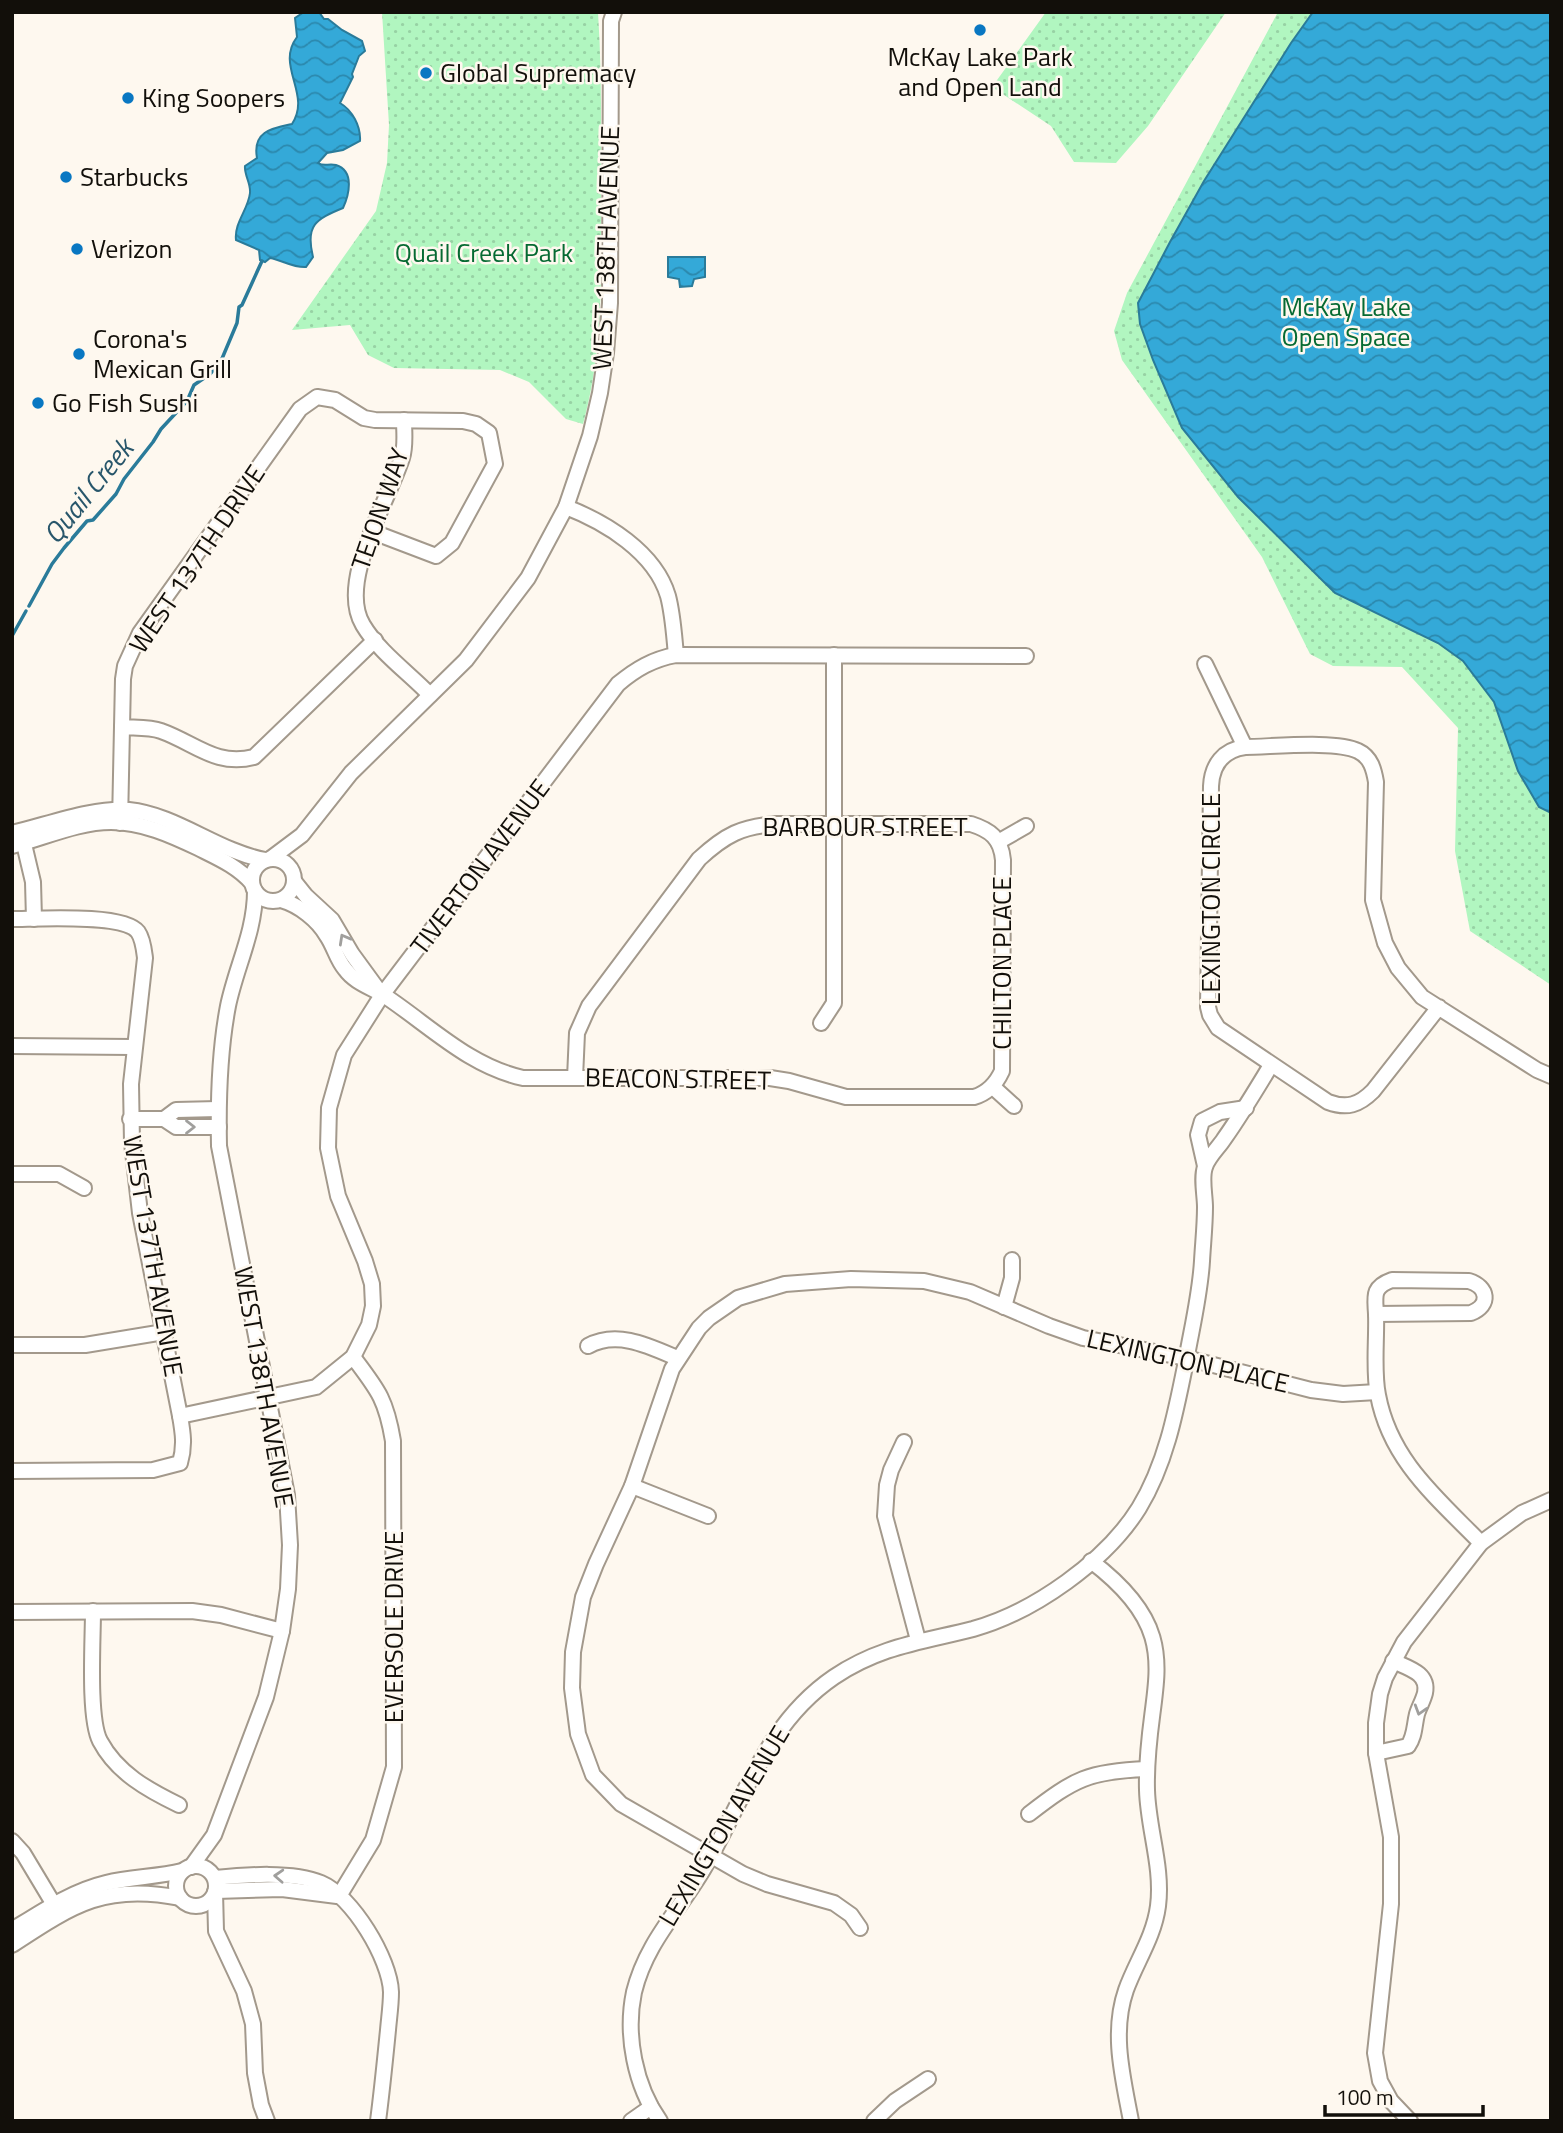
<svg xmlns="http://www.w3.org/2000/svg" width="1563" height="2133" viewBox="0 0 1563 2133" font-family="'Titillium Web',sans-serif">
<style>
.park{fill:url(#park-dots)}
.water{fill:url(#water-waves);stroke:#2a7b9a;stroke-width:2}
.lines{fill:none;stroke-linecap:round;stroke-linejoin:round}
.stream{stroke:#2a7b9a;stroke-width:3.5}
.minor-casing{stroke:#a3998c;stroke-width:18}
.minor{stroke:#fff;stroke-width:14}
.oneway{stroke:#a09f9d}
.poi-dot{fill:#0977c2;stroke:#fef8ef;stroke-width:2.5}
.labels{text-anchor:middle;stroke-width:5;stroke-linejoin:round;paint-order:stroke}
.poi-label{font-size:26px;fill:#120f0a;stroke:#fef8ef;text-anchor:start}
.street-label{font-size:26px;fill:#120f0a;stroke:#fef8ef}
.park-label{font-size:26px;fill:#066a32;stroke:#fef8ef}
.water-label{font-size:28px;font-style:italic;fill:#28566b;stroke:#fef8ef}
</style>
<defs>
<pattern id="park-dots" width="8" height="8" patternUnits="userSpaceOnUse" patternTransform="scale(1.75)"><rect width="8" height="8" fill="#b1f6c0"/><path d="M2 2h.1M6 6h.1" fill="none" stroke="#97d2a4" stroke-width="1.8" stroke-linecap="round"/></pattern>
<pattern id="water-waves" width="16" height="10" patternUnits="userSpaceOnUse" patternTransform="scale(1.75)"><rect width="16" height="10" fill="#34a9d8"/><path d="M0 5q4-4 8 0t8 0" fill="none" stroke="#2b88ad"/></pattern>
</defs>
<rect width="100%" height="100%" fill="#fef8ef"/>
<g class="park">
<path d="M 382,12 L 598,12 C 602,73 601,134 601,195 C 601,272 604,349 583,424 L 566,419 L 529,382 L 500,370 L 394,368 L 368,355 L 350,325 L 292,330 L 376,211 L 387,163 L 389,125 Z"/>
<path d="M 1046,12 L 1226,12 L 1148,126 L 1116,163 L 1074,162 L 1051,126 L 992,87 Z"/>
<path d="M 1278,12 L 1551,12 L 1551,985 L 1470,931 L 1455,851 L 1458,728 L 1402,667 L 1333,666 L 1310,654 L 1262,557 L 1122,360 L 1114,331 L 1127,293 Z"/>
</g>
<g class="water">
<path d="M 304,12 L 319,12 L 324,19 L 328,19 L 342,30 L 362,41 L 365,51 L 359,56 L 352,74 L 353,77 L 340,103 C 352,110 361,126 360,141 L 343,150 L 327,153 L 318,163 C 325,167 328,163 336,165 C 355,171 349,195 343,208 C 316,219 305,225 313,257 L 306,267 C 293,268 282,260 270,258 L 265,262 L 260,260 L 259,250 L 236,240 C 234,223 248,210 250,193 C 251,183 244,175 245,166 L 257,158 C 252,131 273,128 292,124 C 312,94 275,66 297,37 L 295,18 Z"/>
<path d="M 1313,12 L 1551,12 L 1551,813 L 1539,807 L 1518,771 L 1494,702 L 1463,661 L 1438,643 L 1335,593 L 1238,497 L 1182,428 L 1153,360 L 1140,324 L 1138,303 L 1170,242 L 1204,181 L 1291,43 Z"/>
<path d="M 668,257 L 705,257 L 705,277 L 694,279 L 692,286 L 680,287 L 679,279 L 668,277 Z"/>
</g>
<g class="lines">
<g class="stream">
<path d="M 29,606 L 52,564 L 64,548 L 87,521 L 93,520 L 116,494 L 124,479 L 153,442 L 161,429 L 187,401 L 194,385 L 210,374 L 221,361 L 237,323 L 239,307 L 242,305 L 262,261"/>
<path d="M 12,636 L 26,611"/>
</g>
<defs>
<g id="minor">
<path d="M 404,420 C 404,432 406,446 402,458 C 388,502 337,582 363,625 C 379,652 409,673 430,695"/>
<path d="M 566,507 C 605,522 655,552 668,596 C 673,615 674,635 676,655"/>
<path d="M 1205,664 L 1245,747"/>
<path d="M 122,727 C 134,728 150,727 161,731 C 195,743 216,767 254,757 L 375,640"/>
<path d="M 120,823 L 123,679 L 125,666 L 140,633 L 300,409 L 317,397 L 335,400 L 364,418 L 375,420 L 463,421 L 476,424 L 489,433 L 495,464 L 452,543 L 436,556 L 373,532"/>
<path d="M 12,833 C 47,825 93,807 129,810 C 177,815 217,851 265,860"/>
<path d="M 998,842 L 1026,826"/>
<path d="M 24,844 L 33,882 L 34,919"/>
<path d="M 12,846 C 44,838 78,822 111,822 C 142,822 171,835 198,848 C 218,858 237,866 252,883"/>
<circle cx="273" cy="880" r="21"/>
<path d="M 270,859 L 302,835 L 351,773 L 466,660 L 528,578 L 566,507 L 590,436 L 600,393 L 606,353 L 610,303 L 611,21 L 614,12"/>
<path d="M 294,881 L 306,896 L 332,920 L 352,954 L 379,991"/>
<path d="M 281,900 C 299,905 318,920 327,936 C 334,946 337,960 345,969 C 355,983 371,987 385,996 C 430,1026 469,1066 523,1078 L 770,1078 L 789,1081 L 846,1097 L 974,1097 C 988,1093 996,1084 1002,1071 L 1003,860 C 1001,838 990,830 971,824 L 777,824 C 742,826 725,835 699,859 L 589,1006 L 577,1033 L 575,1078"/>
<path d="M 12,919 C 36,919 124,913 138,932 C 143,939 144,950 145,958 L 131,1084 L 132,1143 L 140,1213 L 180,1416"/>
<path d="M 1439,1007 L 1373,1091 C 1359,1105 1347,1109 1328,1102 L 1218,1028 L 1210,1015 L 1208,1007 L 1211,786 C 1212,765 1223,750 1245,747 C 1271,747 1336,740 1358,751 C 1371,757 1374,770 1376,782 L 1373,900 L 1385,943 L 1398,968 L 1422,997 L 1537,1070 L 1551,1076"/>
<path d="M 821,1023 L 834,1003 L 834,655"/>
<path d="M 12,1046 L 133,1047"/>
<path d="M 993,1087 L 1014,1106"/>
<path d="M 130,1119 L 164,1119 L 176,1110 L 218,1109"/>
<path d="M 164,1119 L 176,1127 L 219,1127"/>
<path d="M 1205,1166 L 1198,1135 L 1202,1121 L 1220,1112 L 1246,1108"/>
<path d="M 12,1174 L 59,1174 L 84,1188"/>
<path d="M 1392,1280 L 1469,1281 C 1488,1287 1491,1305 1471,1313 L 1376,1314 C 1375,1296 1372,1287 1392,1280 Z"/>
<path d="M 1004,1307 L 1012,1278 L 1012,1260"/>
<path d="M 1376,1314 C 1377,1338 1373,1372 1378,1395 C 1390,1460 1437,1498 1481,1543"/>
<path d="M 12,1345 L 85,1345 L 164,1332"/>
<path d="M 588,1346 C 617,1330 649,1346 677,1358"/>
<path d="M 904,1442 L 891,1470 L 887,1485 L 885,1516 L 918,1640"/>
<path d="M 12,1471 L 153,1470 L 180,1463 C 185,1446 183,1433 180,1416 L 316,1387 L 353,1357 L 369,1325 L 373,1306 L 372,1284 L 365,1261 L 338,1196 L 328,1148 L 329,1108 L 344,1055 L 382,995 L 618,684 C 636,669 653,659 676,655 L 1026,656"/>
<path d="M 632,1486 L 708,1516"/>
<path d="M 1091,1561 C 1194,1639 1144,1685 1147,1790 C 1148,1829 1163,1867 1158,1906 C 1154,1937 1136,1962 1126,1990 C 1111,2033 1123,2078 1131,2121"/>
<path d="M 93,1611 C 93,1640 88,1718 100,1741 C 117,1773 148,1790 179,1805"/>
<path d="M 12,1612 L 192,1611 L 221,1615 L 282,1631"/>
<path d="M 1376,1753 L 1408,1746 C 1415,1736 1414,1726 1417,1714 C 1419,1707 1423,1701 1425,1693 C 1429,1673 1408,1668 1393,1661"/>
<path d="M 1029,1814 C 1074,1779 1089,1771 1147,1769"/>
<path d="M 12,1841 L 23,1853 L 59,1913"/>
<circle cx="196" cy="1886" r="20"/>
<path d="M 191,1867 L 214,1835 L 266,1697 L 282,1631 L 288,1589 L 290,1545 L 287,1495 L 219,1146 C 218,1099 219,1053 228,1006 C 236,967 255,932 255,891"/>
<path d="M 215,1878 C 245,1875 293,1871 321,1883 C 352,1896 390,1959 391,1992 C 391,2005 389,2018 388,2030 C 385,2060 382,2091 378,2121"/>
<path d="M 216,1891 L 282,1889 L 337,1896"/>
<path d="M 215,1892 L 216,1931 L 244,1991 L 253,2024 L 255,2073 L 261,2105 L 267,2121"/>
<path d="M 339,1896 L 373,1840 L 394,1767 L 393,1441 C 386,1399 378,1390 353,1357"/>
<path d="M 860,1928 L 851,1915 L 834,1903 L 767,1884 L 743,1874 L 621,1804 L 593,1775 L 578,1734 L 572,1688 L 573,1652 L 583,1597 L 596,1564 L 632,1486 L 672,1369 L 699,1328 L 709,1318 L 738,1298 L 785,1284 L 851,1279 L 924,1281 L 970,1292 L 1049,1326 L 1083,1338 L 1186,1358 L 1311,1390 L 1343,1394 L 1377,1392"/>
<path d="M 12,1930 C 41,1912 72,1891 106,1883 C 131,1877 157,1877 182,1871"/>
<path d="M 12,1945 C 73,1905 105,1883 180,1898"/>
<path d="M 631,2121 L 651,2107"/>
<path d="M 660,2121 C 635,2086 625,2035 634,1992 C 646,1943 678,1912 703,1870 C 744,1801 765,1724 834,1677 C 880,1646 922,1642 973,1629 C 1034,1612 1106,1561 1139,1508 C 1166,1464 1176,1411 1186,1361 C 1192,1327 1200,1295 1202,1261 C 1203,1243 1205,1225 1205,1207 C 1205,1195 1201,1178 1205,1167 C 1208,1157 1219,1147 1224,1139 C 1241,1115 1256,1090 1271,1065"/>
<path d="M 874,2121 L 895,2101 L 928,2079"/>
<path d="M 1410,2121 L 1391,2101 L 1380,2081 L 1375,2053 L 1391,1904 L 1391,1837 L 1376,1753 L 1376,1723 L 1380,1694 L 1385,1678 L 1404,1642 L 1481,1543 L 1522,1513 L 1551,1500"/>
</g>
</defs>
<use href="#minor" class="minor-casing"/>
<use href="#minor" class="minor"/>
</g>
<defs><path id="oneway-chevron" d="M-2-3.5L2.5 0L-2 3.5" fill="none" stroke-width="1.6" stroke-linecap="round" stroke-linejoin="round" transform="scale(1.75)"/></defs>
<g class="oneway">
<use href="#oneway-chevron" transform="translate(344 939) rotate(-119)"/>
<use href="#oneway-chevron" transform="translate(190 1127)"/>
<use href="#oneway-chevron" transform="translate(1420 1710) rotate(107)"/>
<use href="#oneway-chevron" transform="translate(279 1876) rotate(-177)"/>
</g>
<g class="poi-dot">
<circle cx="980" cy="30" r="7"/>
<circle cx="426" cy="73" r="7"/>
<circle cx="128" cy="98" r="7"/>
<circle cx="66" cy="177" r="7"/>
<circle cx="77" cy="249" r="7"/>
<circle cx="79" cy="354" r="7"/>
<circle cx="38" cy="403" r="7"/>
</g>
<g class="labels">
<g class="poi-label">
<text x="980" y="66" text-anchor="middle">McKay Lake Park<tspan x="980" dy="30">and Open Land</tspan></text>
<text x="440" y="82">Global Supremacy</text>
<text x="142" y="107">King Soopers</text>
<text x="80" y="186">Starbucks</text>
<text x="91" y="258">Verizon</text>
<text x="93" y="348">Corona's<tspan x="93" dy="30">Mexican Grill</tspan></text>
<text x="52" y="412">Go Fish Sushi</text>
</g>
<g class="street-label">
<text transform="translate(606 248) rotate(-88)" y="9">WEST 138TH AVENUE</text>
<text transform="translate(380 509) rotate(-71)" y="9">TEJON WAY</text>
<text transform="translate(197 559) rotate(-56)" y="9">WEST 137TH DRIVE</text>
<text x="865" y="836">BARBOUR STREET</text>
<text transform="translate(480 867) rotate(-53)" y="9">TIVERTON AVENUE</text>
<text transform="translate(1211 899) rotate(-90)" y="9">LEXINGTON CIRCLE</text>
<text transform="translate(1002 963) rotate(-90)" y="9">CHILTON PLACE</text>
<text transform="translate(678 1079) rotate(1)" y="9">BEACON STREET</text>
<text transform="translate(153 1256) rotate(80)" y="9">WEST 137TH AVENUE</text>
<text transform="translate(1188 1361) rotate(13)" y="9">LEXINGTON PLACE</text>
<text transform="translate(264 1387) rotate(80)" y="9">WEST 138TH AVENUE</text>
<text transform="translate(394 1627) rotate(-90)" y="9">EVERSOLE DRIVE</text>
<text transform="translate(724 1826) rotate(-59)" y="9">LEXINGTON AVENUE</text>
</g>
<g class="park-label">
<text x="484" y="262">Quail Creek Park</text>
<text x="1346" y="316">McKay Lake<tspan x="1346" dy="30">Open Space</tspan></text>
</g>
<g class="water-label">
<text transform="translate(88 491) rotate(-51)" y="10">Quail Creek</text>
</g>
</g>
<rect width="1563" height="2133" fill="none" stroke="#120f0a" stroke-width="28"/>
<path d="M1325 2105v10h158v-10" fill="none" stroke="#120f0a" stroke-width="3.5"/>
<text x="1336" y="2105" font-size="21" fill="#120f0a" stroke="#fef8ef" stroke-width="5" paint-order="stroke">100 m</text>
</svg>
